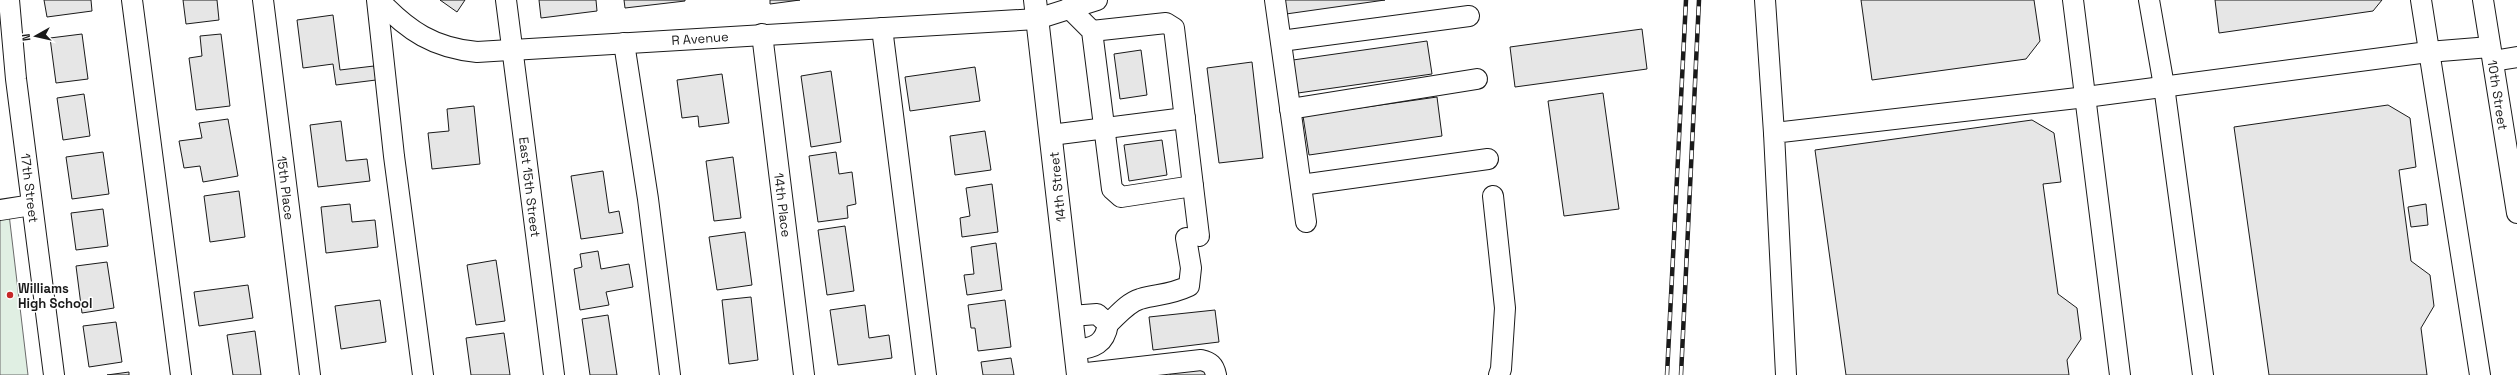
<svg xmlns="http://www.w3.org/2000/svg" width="2517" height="375" viewBox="0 0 2517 375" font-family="'Space Grotesk',sans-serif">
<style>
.green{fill:#e0efe3;stroke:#6a6a6a}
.building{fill:#e6e6e6;stroke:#1a1a1a}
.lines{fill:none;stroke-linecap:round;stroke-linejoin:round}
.minor-casing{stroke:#1a1a1a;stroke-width:22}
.major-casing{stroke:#1a1a1a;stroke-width:24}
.minor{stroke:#fff;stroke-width:20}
.major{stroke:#fff;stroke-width:22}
.rail-casing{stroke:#1a1a1a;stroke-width:4.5}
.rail{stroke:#fff;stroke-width:3;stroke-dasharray:9;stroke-linecap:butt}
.poi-dot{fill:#c62828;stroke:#fff;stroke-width:1.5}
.labels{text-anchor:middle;stroke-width:3;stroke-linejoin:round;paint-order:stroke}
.street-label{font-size:13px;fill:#1a1a1a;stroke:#fff}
.poi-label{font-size:13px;font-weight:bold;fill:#1a1a1a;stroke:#fff;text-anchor:start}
</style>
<rect width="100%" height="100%" fill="#fff"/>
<path class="green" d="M 9,214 L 28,375 L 0,375 L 0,215 Z"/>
<g class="building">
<path d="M 44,0 L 91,0 L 92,11 L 47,17 Z"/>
<path d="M 183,0 L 217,0 L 219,20 L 186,24 Z"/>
<path d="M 440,0 L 465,0 L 457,12 Z"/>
<path d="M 539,0 L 596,0 L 597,11 L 541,18 Z"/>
<path d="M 624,0 L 685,0 L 685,1 L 625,8 Z"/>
<path d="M 770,0 L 800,0 L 770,4 Z"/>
<path d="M 1284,0 L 1385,0 L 1286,14 Z"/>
<path d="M 1861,0 L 2034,0 L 2040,41 L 2026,59 L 1872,80 Z"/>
<path d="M 2215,0 L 2382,0 L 2373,11 L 2219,33 Z"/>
<path d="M 333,15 L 340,70 L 374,66 L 376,80 L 336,85 L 333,64 L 303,68 L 297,20 Z"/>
<path d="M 1642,29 L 1647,69 L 1515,87 L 1510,47 Z"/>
<path d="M 82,34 L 88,79 L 56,83 L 50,38 Z"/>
<path d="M 221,34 L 230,106 L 196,110 L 189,58 L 202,56 L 200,36 Z"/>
<path d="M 1427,41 L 1432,74 L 1298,93 L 1293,60 Z"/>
<path d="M 1141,50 L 1147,95 L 1120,99 L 1114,54 Z"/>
<path d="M 1252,62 L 1263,158 L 1219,163 L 1207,68 Z"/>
<path d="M 975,67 L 980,101 L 910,111 L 905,77 Z"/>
<path d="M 831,71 L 841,142 L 811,147 L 801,76 Z"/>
<path d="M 722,74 L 729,123 L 699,127 L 698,116 L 682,118 L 677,80 Z"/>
<path d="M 1603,93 L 1619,209 L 1564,216 L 1548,101 Z"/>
<path d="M 84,94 L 90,136 L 63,140 L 57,98 Z"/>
<path d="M 1437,97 L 1442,136 L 1309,155 L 1303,116 Z"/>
<path d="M 2388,105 L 2410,118 L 2416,167 L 2399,170 L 2411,261 L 2430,275 L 2434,306 L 2421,328 L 2427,375 L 2269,375 L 2234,127 Z"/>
<path d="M 474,106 L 480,164 L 432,169 L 428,133 L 449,131 L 447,109 Z"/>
<path d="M 228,119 L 238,176 L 203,182 L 200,166 L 184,168 L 179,141 L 202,138 L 199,123 Z"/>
<path d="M 2032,120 L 2054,133 L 2061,182 L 2043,184 L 2058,294 L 2077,308 L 2081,339 L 2067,360 L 2069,375 L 1846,375 L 1815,150 Z"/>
<path d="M 341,121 L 346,161 L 367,159 L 370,181 L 318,187 L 310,125 Z"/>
<path d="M 985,131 L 991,170 L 955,175 L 950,136 Z"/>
<path d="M 1162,140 L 1167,175 L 1129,181 L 1124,145 Z"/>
<path d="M 103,152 L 109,194 L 72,199 L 66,157 Z"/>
<path d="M 836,152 L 839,174 L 852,172 L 856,204 L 847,206 L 848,218 L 818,222 L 809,156 Z"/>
<path d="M 733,157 L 741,218 L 714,221 L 706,161 Z"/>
<path d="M 603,171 L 609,213 L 619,211 L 623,233 L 581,239 L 571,176 Z"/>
<path d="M 992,184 L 998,232 L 962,237 L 960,218 L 970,216 L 966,188 Z"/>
<path d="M 239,191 L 245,237 L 210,242 L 204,196 Z"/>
<path d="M 350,204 L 352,222 L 375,220 L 378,247 L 326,253 L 321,207 Z"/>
<path d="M 2426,204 L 2428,225 L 2411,227 L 2408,207 Z"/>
<path d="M 103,209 L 108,246 L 76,250 L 71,213 Z"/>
<path d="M 845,226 L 854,291 L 827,295 L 818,230 Z"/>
<path d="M 745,232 L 752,285 L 717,290 L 709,237 Z"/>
<path d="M 996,243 L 1002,290 L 967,295 L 964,275 L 974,274 L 971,247 Z"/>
<path d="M 598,251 L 601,269 L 629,264 L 633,287 L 606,292 L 609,305 L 580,310 L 574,269 L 582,267 L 580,254 Z"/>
<path d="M 496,260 L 505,321 L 476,325 L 467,265 Z"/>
<path d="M 107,262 L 114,308 L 82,313 L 76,266 Z"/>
<path d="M 248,285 L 253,318 L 199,326 L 194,292 Z"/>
<path d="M 751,297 L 758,360 L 729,364 L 722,300 Z"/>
<path d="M 380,300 L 386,342 L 341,349 L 335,306 Z"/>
<path d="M 1005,300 L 1011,347 L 978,351 L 975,328 L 971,328 L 968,305 Z"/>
<path d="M 865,305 L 869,338 L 889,335 L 892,358 L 838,365 L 830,310 Z"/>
<path d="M 1215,310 L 1219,342 L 1153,350 L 1149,317 Z"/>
<path d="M 608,315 L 617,375 L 590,375 L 582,319 Z"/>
<path d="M 116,322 L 122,362 L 89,367 L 83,326 Z"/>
<path d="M 255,331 L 261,375 L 233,375 L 227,335 Z"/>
<path d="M 504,333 L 510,375 L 471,375 L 466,338 Z"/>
<path d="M 1011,358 L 1014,375 L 983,375 L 981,362 Z"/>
<path d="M 1209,366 L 1210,375 L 1170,375 L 1170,371 Z"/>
<path d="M 129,372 L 129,375 L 107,375 Z"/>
</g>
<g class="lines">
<defs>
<g id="minor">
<path d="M 9,0 L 16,79 L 54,375"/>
<path d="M 132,0 L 181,375"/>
<path d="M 263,0 L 310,375"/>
<path d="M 377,0 L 394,156 L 423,375"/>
<path d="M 379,0 C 408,31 434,48 477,52 L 1037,19 L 1097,0"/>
<path d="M 506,0 L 554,375"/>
<path d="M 1275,0 L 1306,222"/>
<path d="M 1765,0 L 1774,133"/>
<path d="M 2073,0 L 2120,375"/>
<path d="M 2149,0 L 2164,86 L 2203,375"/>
<path d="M 2421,0 L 2480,375"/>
<path d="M 2483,0 L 2517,213"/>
<path d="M 1069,8 L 1092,31 L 1112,189 L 1121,197 L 1193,186"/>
<path d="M 882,28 L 926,375"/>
<path d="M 1092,31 L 1166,23 L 1174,28 L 1199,236"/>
<path d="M 762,34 L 804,375"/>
<path d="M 1281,41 L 1469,16"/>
<path d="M 624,43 L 648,199 L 670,375"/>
<path d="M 2493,61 L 2517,57"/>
<path d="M 1290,109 L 1477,79"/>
<path d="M 1051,135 L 1185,118"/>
<path d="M 1301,185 L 1488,159"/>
<path d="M 1493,196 L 1505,308 L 1501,369 L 1499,375"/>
<path d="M 0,210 L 32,205"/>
<path d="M 1071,316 L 1097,314 L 1108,324 C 1117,316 1127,303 1140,299 C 1158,294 1170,295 1189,286 L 1191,268 L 1186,238"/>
<path d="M 1075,350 C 1094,348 1105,344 1108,324"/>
<path d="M 1078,374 L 1201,360 C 1210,362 1214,365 1216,375"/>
<path d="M 1786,375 L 1774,133 L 2086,97 L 2428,52 L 2490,47"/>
</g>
<path id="major" d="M 1035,0 L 1078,375"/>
</defs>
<use href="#minor" class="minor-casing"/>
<use href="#major" class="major-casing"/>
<use href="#minor" class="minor"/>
<use href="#major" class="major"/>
<defs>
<g id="rail">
<path d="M 1667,375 L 1686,0"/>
<path d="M 1681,375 L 1699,0"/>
</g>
</defs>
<use href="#rail" class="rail-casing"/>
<use href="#rail" class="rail"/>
</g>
<circle class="poi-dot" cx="10" cy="295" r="4"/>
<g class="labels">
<g class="street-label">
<text transform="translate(700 38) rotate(-4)" y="5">R Avenue</text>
<text transform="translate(2498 95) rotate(81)" y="5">10th Street</text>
<text transform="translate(530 187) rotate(83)" y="5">East 15th Street</text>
<text transform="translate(1057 187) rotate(-96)" y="5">14th Street</text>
<text transform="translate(30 188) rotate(83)" y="5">17th Street</text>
<text transform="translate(286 188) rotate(83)" y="5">15th Place</text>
<text transform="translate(783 205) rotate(83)" y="5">14th Place</text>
</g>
<g class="poi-label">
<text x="18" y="293">Williams<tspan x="18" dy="15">High School</tspan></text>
</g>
</g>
<g transform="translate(36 36) rotate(262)" stroke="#ffffff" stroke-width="3" paint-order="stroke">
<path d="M0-3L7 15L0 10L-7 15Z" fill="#1a1a1a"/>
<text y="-6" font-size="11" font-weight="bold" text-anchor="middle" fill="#1a1a1a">N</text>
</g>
</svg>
